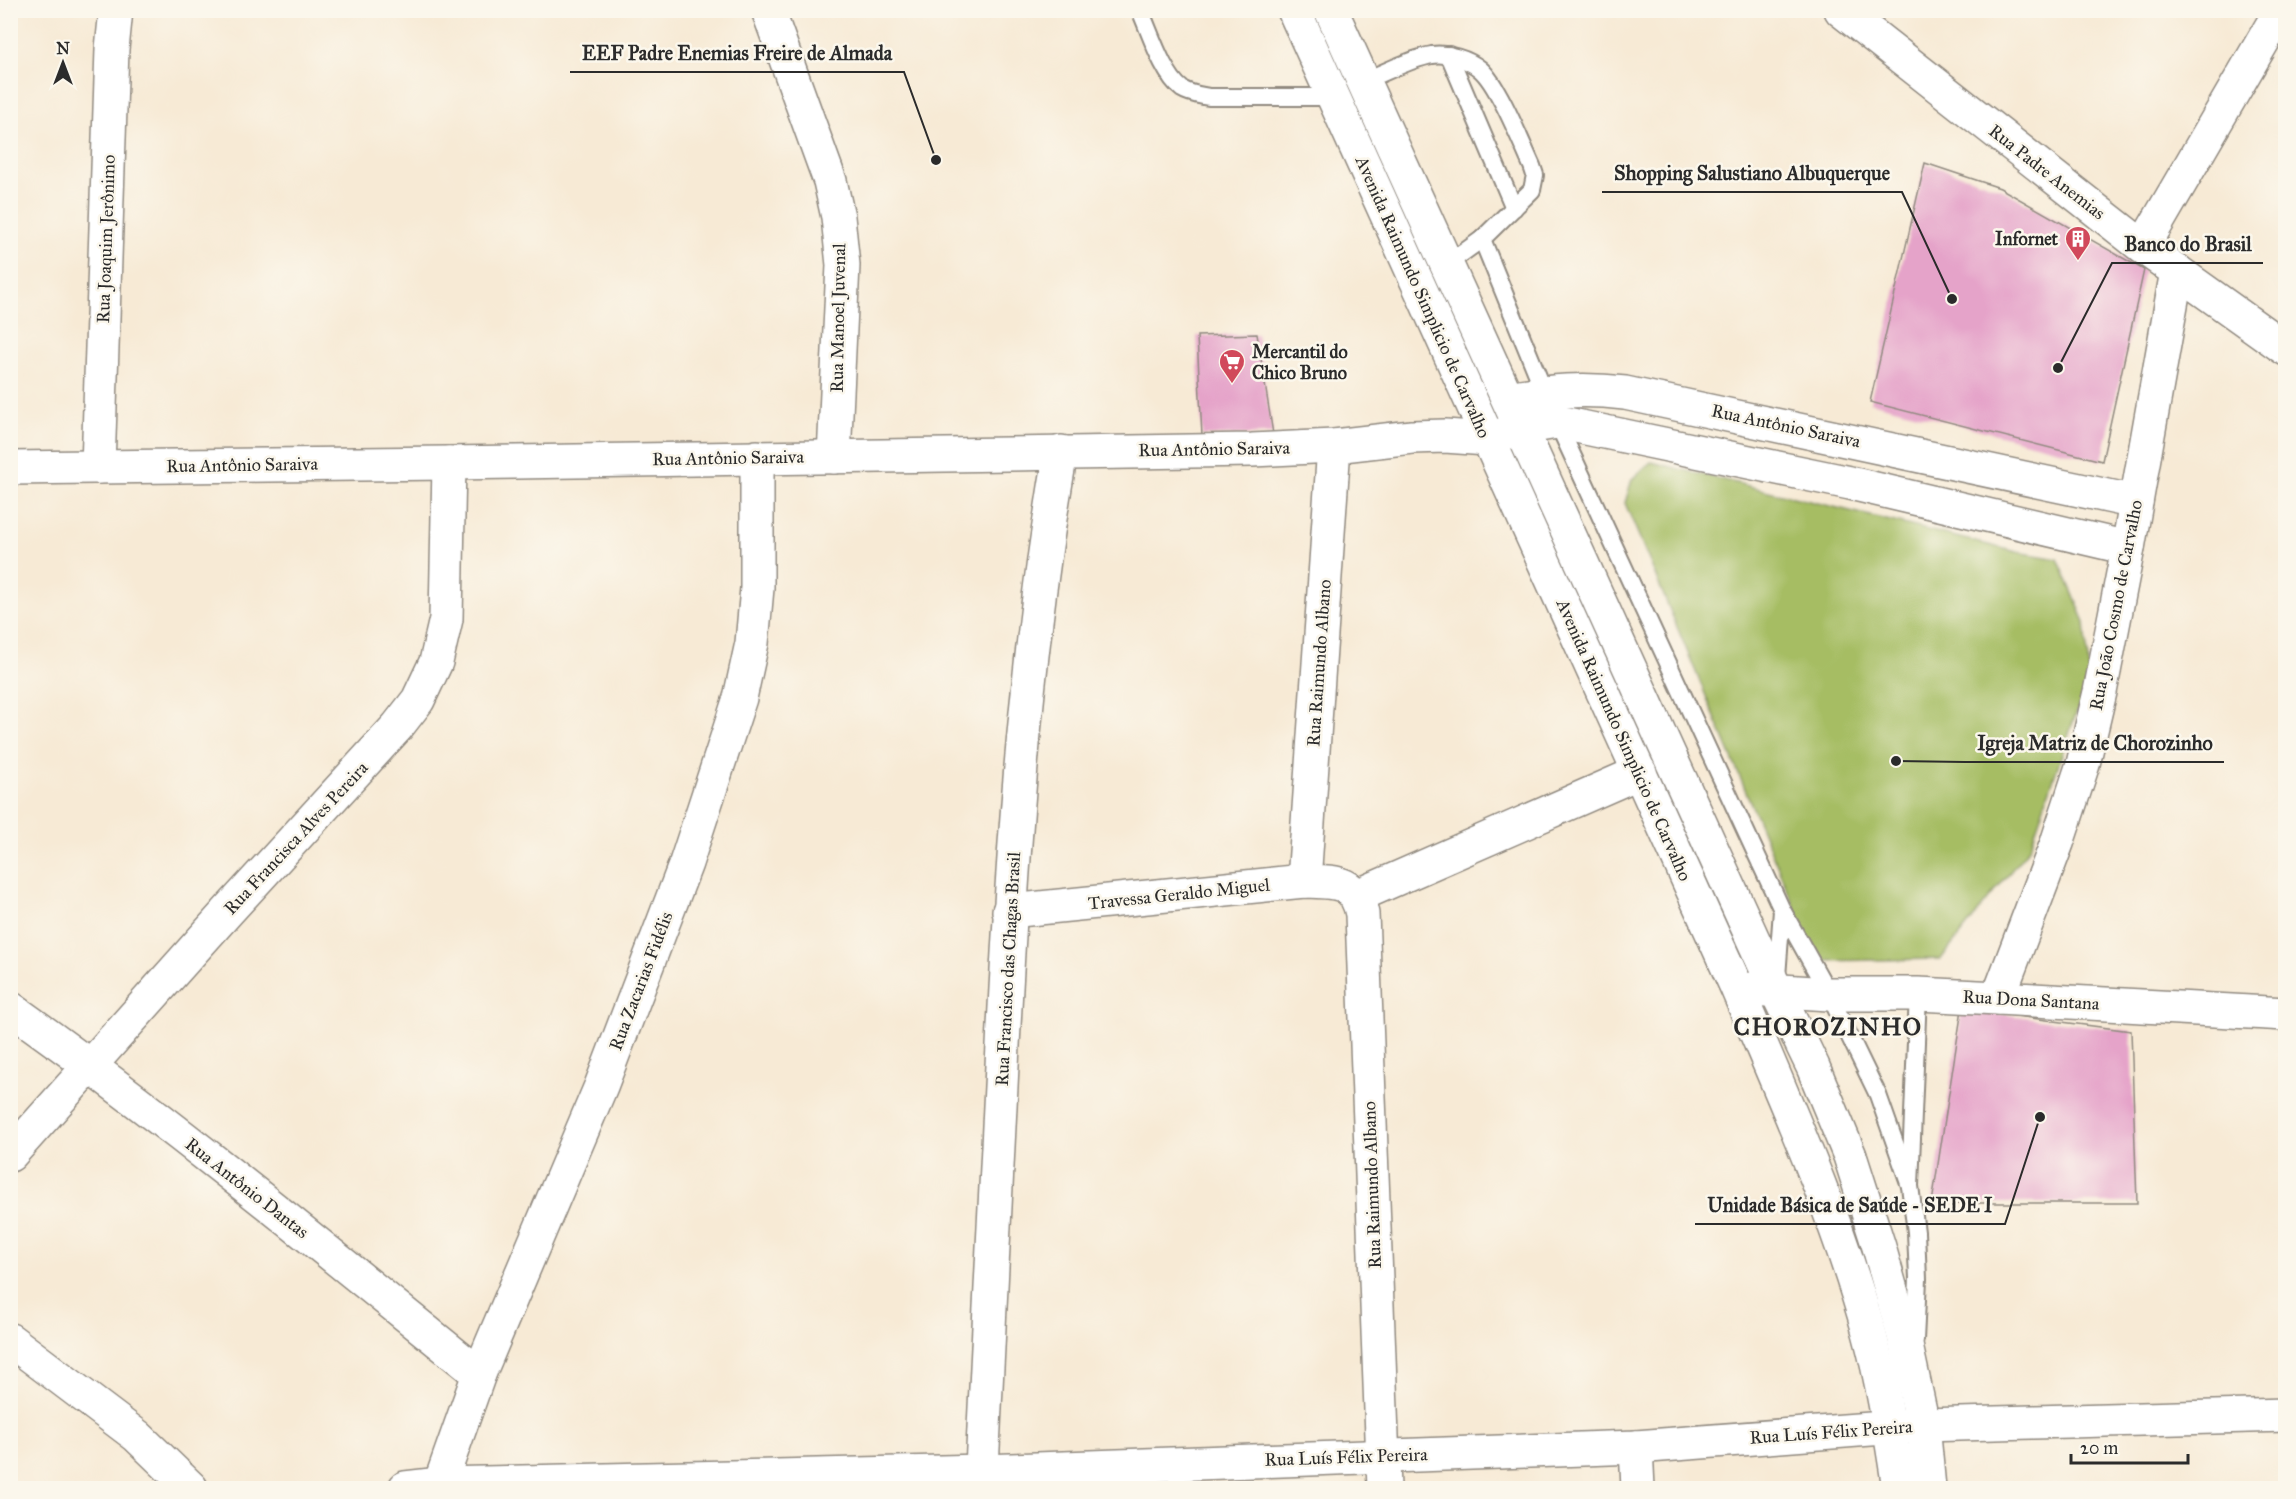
<svg xmlns="http://www.w3.org/2000/svg" width="2296" height="1499" viewBox="0 0 2296 1499" font-family="'IM FELL Great Primer',serif">
<style>
.green{fill:#a6bd63;stroke:#687447;stroke-width:1.5}
.building{fill:#e5a3c9}
.lines{fill:none;stroke-linecap:round;stroke-linejoin:round}
.lane-casing{stroke:#918a80;stroke-width:20}
.street-casing{stroke:#918a80;stroke-width:36}
.secondary-casing{stroke:#918a80;stroke-width:36}
.lane{stroke:#fff;stroke-width:16}
.street{stroke:#fff;stroke-width:33}
.secondary{stroke:#fff;stroke-width:33}
.labels{text-anchor:middle;stroke-width:5;stroke-linejoin:round;paint-order:stroke}
.street-label{font-size:18px;fill:#2b2b2b;stroke:#fbf7ec}
.poi-label{font-size:18px;font-weight:bold;fill:#2b2b2b;stroke:#fbf7ec;text-anchor:end}
.district-label{font-size:24px;font-weight:bold;letter-spacing:1.5px;fill:#2b2b2b;stroke:#fbf7ec}
.leader{fill:none;stroke:#2b2b2b;stroke-width:2}
.callout-dot{fill:#2b2b2b;stroke:#fbf7ec;stroke-width:2}
.callout-label{font-size:20px;text-anchor:middle;font-weight:bold;fill:#2b2b2b;stroke:#fbf7ec;stroke-width:5;stroke-linejoin:round;paint-order:stroke}
</style>
<rect width="100%" height="100%" fill="#fbf7ec"/>
<filter id="ink" filterUnits="userSpaceOnUse"><feTurbulence type="fractalNoise" baseFrequency=".0167" numOctaves="2"/><feDisplacementMap in="SourceGraphic" scale="12" xChannelSelector="R" yChannelSelector="G"/><feConvolveMatrix kernelMatrix="1 2 1 2 8 2 1 2 1" color-interpolation-filters="sRGB"/></filter>
<filter id="wash" filterUnits="userSpaceOnUse"><feTurbulence type="fractalNoise" baseFrequency=".008" numOctaves="4" result="noise"/><feDisplacementMap in="SourceGraphic" scale="24" xChannelSelector="R" yChannelSelector="G"/><feGaussianBlur stdDeviation="1.35" result="paint"/><feColorMatrix in="noise" values="0 0 0 0 0 0 0 0 0 0 0 0 0 0 0 0 0 1.4 0 .05"/><feComposite in="paint" operator="in"/></filter>
<g filter="url(#wash)">
<rect width="100%" height="100%" fill="#f7ead5"/>
<path class="green" d="M 1651,462 L 2017,552 L 2058,559 L 2085,622 L 2089,676 L 2030,847 L 1941,959 L 1817,961 L 1625,503 L 1632,479 Z"/>
<g id="blocks">
<g class="building">
<path d="M 1925,163 L 2000,188 L 2144,270 L 2102,461 L 1870,402 Z"/>
<path d="M 1257,334 L 1273,434 L 1202,436 L 1197,336 Z"/>
<path d="M 1962,1009 L 2131,1031 L 2137,1203 L 1932,1203 Z"/>
</g>
</g>
</g>
<g filter="url(#ink)">
<use href="#blocks" fill-opacity="0" stroke="#918a80" stroke-width="1.5"/>
<g class="lines">
<defs>
<g id="lane">
<path d="M 1140,10 C 1150,32 1163,75 1182,89 C 1190,94 1199,95 1209,97 L 1333,97"/>
<path d="M 1449,55 L 1514,208"/>
<path d="M 1363,81 C 1385,73 1409,59 1432,55 C 1448,53 1468,59 1480,69 C 1498,84 1521,142 1532,166 L 1535,175 L 1532,190 L 1482,239 L 1446,265"/>
<path d="M 1482,239 L 1546,396"/>
<path d="M 1556,420 L 1782,910 L 1829,994 L 1878,1095 L 1910,1186"/>
<path d="M 1777,977 L 1782,910"/>
<path d="M 1915,1340 L 1918,1279 L 1916,1232 L 1910,1186 L 1918,994"/>
</g>
<g id="street">
<path d="M 768,10 L 830,181 L 838,217 L 843,265 L 834,457"/>
<path d="M 1841,10 L 2143,247 L 2286,349"/>
<path d="M 2143,247 L 2281,10"/>
<path d="M 1508,398 C 1550,391 1582,388 1625,393 L 2136,502"/>
<path d="M 1521,428 L 1557,422 L 1850,483 L 2128,548"/>
<path d="M 98,467 L 112,49 L 116,10"/>
<path d="M 1304,881 L 1334,446"/>
<path d="M 1357,896 L 1640,772"/>
<path d="M 1009,911 L 1304,881 C 1334,882 1355,879 1362,914 L 1384,1488"/>
<path d="M 1751,989 L 1829,994 L 1918,994 L 1998,998 L 2286,1014"/>
<path d="M 1998,998 L 2057,843 L 2083,764 L 2100,692 L 2128,548 L 2177,271"/>
<path d="M 10,1008 C 172,1123 325,1250 479,1374"/>
<path d="M 10,1155 L 228,911 L 397,727 L 418,700 L 436,662 L 446,619 L 449,463"/>
<path d="M 10,1340 L 137,1436 L 191,1488"/>
<path d="M 1636,1447 L 1638,1488"/>
<path d="M 440,1484 L 479,1374 L 601,1086 L 686,863 L 740,698 L 752,643 L 757,588 L 757,457"/>
<path d="M 405,1488 L 440,1484 L 982,1471 L 1636,1447 L 1923,1425 L 2286,1415"/>
<path d="M 981,1488 C 988,1348 995,1207 1002,1066 C 1012,860 1025,655 1061,452"/>
</g>
<g id="secondary">
<path d="M 1294,10 L 1737,988 C 1785,1101 1836,1213 1869,1332 C 1883,1383 1891,1436 1899,1488"/>
<path d="M 1331,10 L 1776,990 L 1813,1067 L 1850,1156 L 1879,1247 L 1904,1336 L 1923,1425 L 1929,1488"/>
<path d="M 10,468 L 449,463 L 1252,450 L 1334,446 L 1412,437 L 1445,436 L 1487,439 L 1504,434"/>
</g>
</defs>
<use href="#lane" class="lane-casing"/>
<use href="#street" class="street-casing"/>
<use href="#secondary" class="secondary-casing"/>
<use href="#lane" class="lane"/>
<use href="#street" class="street"/>
<use href="#secondary" class="secondary"/>
</g>
</g>
<defs>
<symbol id="building-pin" viewBox="-11 -11 22 30"><path d="M0 17L-7.5 6A9.5 9.5 0 1 1 7.5 6Z" fill="#d1495b" stroke="#fbf7ec"/><path d="M-4-6H4V6H1V3H-1V6H-4ZM-2.5-4.3h1.7v1.8h-1.7ZM.8-4.3h1.7v1.8H.8ZM-2.5-1h1.7V.8h-1.7ZM.8-1h1.7V.8H.8Z" fill="#fff"/></symbol>
<symbol id="supermarket-pin" viewBox="-11 -11 22 30"><path d="M0 17L-7.5 6A9.5 9.5 0 1 1 7.5 6Z" fill="#d1495b" stroke="#fbf7ec"/><path d="M-6-5.5h2.5l.6 2H6L4.5 2H-2.5L-4.4-4H-6ZM-1.5 3.2a1.3 1.3 0 1 0 .1 0ZM3 3.2a1.3 1.3 0 1 0 .1 0Z" fill="#fff"/></symbol>
</defs>
<g fill-rule="evenodd">
<use href="#building-pin" x="2063" y="224" width="30" height="40"/>
<use href="#supermarket-pin" x="1217" y="347" width="30" height="40"/>
</g>
<g class="labels">
<g class="street-label">
<text transform="translate(2047 172) rotate(38)" y="6">Rua Padre Anemias</text>
<text transform="translate(106 239) rotate(-88)" y="6">Rua Joaquim Jerônimo</text>
<text transform="translate(1423 297) rotate(66)" y="6">Avenida Raimundo Simplicio de Carvalho</text>
<text transform="translate(838 318) rotate(-89)" y="6">Rua Manoel Juvenal</text>
<text transform="translate(1786 426) rotate(12)" y="6">Rua Antônio Saraiva</text>
<text transform="translate(1214 449) rotate(-1)" y="6">Rua Antônio Saraiva</text>
<text transform="translate(728 458) rotate(-1)" y="6">Rua Antônio Saraiva</text>
<text transform="translate(242 465) rotate(-1)" y="6">Rua Antônio Saraiva</text>
<text transform="translate(2116 605) rotate(-79)" y="6">Rua João Cosmo de Carvalho</text>
<text transform="translate(1319 663) rotate(-86)" y="6">Rua Raimundo Albano</text>
<text transform="translate(1624 740) rotate(66)" y="6">Avenida Raimundo Simplicio de Carvalho</text>
<text transform="translate(296 838) rotate(-47)" y="6">Rua Francisca Alves Pereira</text>
<text transform="translate(1179 894) rotate(-6)" y="6">Travessa Geraldo Miguel</text>
<text transform="translate(1008 969) rotate(-87)" y="6">Rua Francisco das Chagas Brasil</text>
<text transform="translate(641 981) rotate(-69)" y="6">Rua Zacarias Fidélis</text>
<text transform="translate(2031 1000) rotate(3)" y="6">Rua Dona Santana</text>
<text transform="translate(1372 1185) rotate(-92)" y="6">Rua Raimundo Albano</text>
<text transform="translate(247 1188) rotate(38)" y="6">Rua Antônio Dantas</text>
<text transform="translate(1831 1432) rotate(-4)" y="6">Rua Luís Félix Pereira</text>
<text transform="translate(1346 1457) rotate(-2)" y="6">Rua Luís Félix Pereira</text>
</g>
<g class="poi-label">
<text x="2058" y="245">Infornet</text>
<text x="1252" y="358" text-anchor="start">Mercantil do<tspan x="1252" dy="21">Chico Bruno</tspan></text>
</g>
<g class="district-label">
<text x="1828" y="1035">CHOROZINHO</text>
</g>
</g>
<path class="leader" d="M936 160L904 72H570M1952 299L1902 192H1602M2058 368L2112 263H2263M1896 761L1965 762H2224M2040 1117L2005 1224H1695"/>
<g class="callout-dot">
<circle cx="936" cy="160" r="6"/>
<circle cx="1952" cy="299" r="6"/>
<circle cx="2058" cy="368" r="6"/>
<circle cx="1896" cy="761" r="6"/>
<circle cx="2040" cy="1117" r="6"/>
</g>
<g class="callout-label">
<text x="737" y="60">EEF Padre Enemias Freire de Almada</text>
<text x="1752" y="180">Shopping Salustiano Albuquerque</text>
<text x="2188" y="251">Banco do Brasil</text>
<text x="2095" y="750">Igreja Matriz de Chorozinho</text>
<text x="1850" y="1212">Unidade Básica de Saúde - SEDE I</text>
</g>
<rect width="2296" height="1499" fill="none" stroke="#fbf7ec" stroke-width="36"/>
<g transform="translate(63 63)" stroke="#fbf7ec" stroke-width="4.5" paint-order="stroke">
<path d="M0-4.5L10 22L0 15L-10 22Z" fill="#2b2b2b"/>
<text y="-9" font-size="16" font-weight="bold" text-anchor="middle" fill="#2b2b2b">N</text>
</g>
<path d="M2071 1454v9h117v-9" fill="none" stroke="#2b2b2b" stroke-width="3"/>
<text x="2080" y="1454" font-size="18" fill="#2b2b2b" stroke="#fbf7ec" stroke-width="4.5" paint-order="stroke">20 m</text>
</svg>
